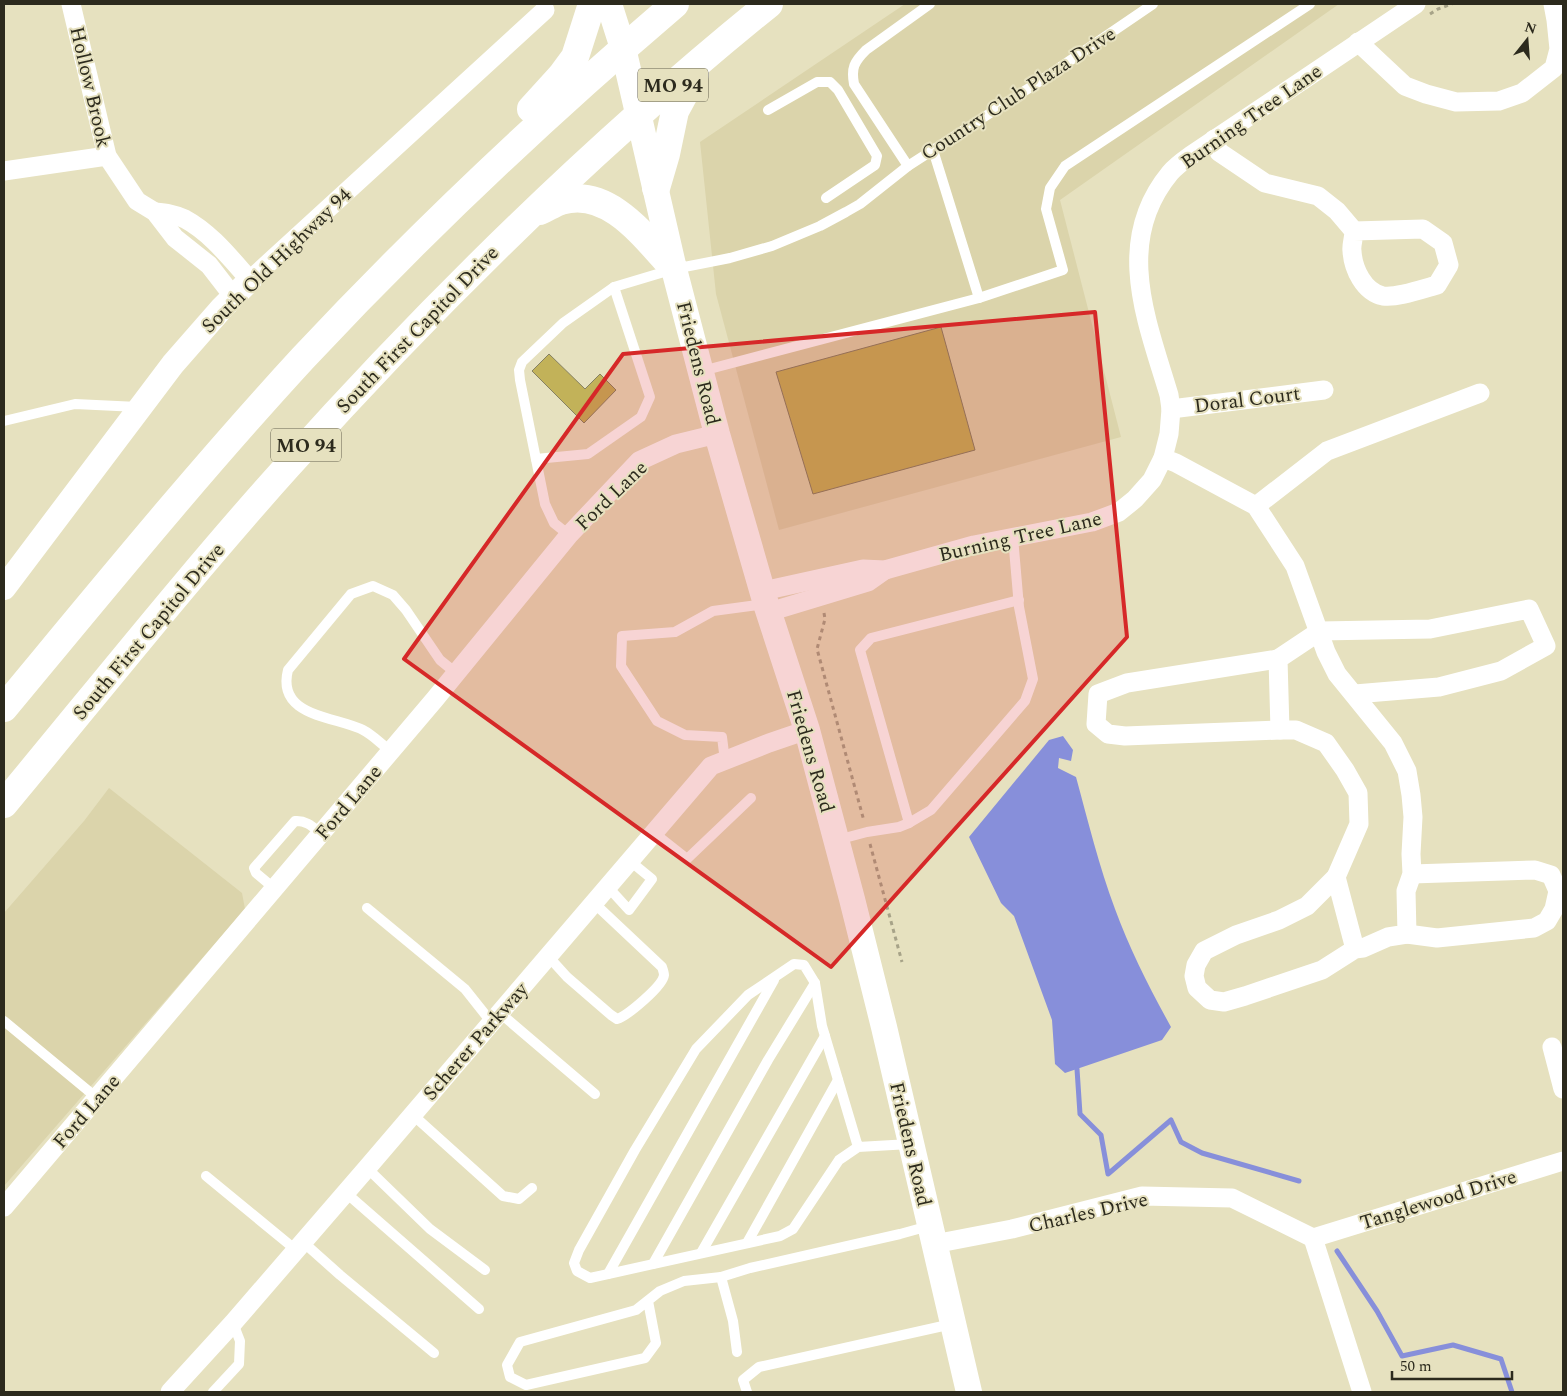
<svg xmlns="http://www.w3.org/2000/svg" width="1567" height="1396" viewBox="0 0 1567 1396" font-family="Spectral,serif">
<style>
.built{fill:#dbd4ab}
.water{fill:#878fda}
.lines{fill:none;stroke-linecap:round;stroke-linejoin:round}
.stream{stroke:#878fda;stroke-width:5}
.building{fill:#c2b259;stroke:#868162}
.path{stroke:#a7a388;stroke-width:3;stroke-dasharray:4 4;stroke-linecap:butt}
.service{stroke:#fff;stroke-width:10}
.minor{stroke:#fff;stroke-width:19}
.tertiary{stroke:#fff;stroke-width:24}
.secondary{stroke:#fff;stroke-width:26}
.trunk{stroke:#fff;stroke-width:28}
.marked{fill:#d62828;fill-opacity:0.2;stroke:#d62828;stroke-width:4;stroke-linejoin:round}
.labels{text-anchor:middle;stroke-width:4;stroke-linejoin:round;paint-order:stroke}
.shield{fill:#e6e1bf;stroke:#64614e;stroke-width:1}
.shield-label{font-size:19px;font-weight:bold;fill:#2c2a1d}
.street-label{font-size:20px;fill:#2c2a1d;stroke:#e6e1bf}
</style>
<rect width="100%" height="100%" fill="#e6e1bf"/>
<g class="built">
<path d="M 905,4 L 1339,4 L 1060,200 L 1121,437 L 779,530 L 716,294 L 700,142 Z"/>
<path d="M 109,788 L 242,893 L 245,909 L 4,1186 L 4,913 L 84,821 Z"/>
</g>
<path class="water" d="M 1063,736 L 1073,750 L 1071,761 L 1059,758 L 1058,768 L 1076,777 C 1088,821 1099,866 1115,909 C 1130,950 1150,989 1171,1027 L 1162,1040 L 1065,1073 L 1055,1064 L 1052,1020 L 1014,916 L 1001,903 L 969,837 L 1049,740 Z"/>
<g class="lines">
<g class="stream">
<path d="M 1077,1069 L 1080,1114 L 1101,1135 L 1108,1174 L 1171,1120 L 1181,1142 L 1202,1153 L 1299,1181"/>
<path d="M 1337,1251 L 1377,1311 L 1402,1356 L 1453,1345 L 1501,1359 L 1512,1392"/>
</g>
</g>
<g class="building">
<path d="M 941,327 L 975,450 L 813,494 L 776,372 Z"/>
<path d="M 549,354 L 585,389 L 600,374 L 616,390 L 584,423 L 532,371 Z"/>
</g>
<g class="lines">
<g class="path">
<path d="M 1430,14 L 1438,9 L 1452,4"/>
<path d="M 824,613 L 825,619 L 817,649 L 864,821"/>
<path d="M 870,844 L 902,962"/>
</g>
<g class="service">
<path d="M 768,110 L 817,82 L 830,82 L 838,90 L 877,156 L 875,165 L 826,198"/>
<path d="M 933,150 L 979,298 L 1063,270 L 1046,209 L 1050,188 L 1065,166 L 1310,4"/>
<path d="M 908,166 L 854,84 C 851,68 854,62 866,50 L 930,4"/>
<path d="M 702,371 L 979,298"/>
<path d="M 4,421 L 75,404 L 138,407"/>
<path d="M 536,459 L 588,454 L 641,417 L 650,397 L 614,287"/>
<path d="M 569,535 L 554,523 L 545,504 L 520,380 L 519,370 L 522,362 L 563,323 L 614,287 L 674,269 L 730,258 L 772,246 L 820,226 L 846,212 L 860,204 L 908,166 L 1040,81 L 1153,4"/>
<path d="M 391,751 C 382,745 373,735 363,730 C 335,716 276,717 288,670 L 351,594 L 373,586 L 393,595 L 406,610 L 440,660 L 456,673"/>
<path d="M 725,761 L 722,737 L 685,735 L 657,721 L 621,666 L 622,636 L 675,632 L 713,611 L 765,604"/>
<path d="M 909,823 L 860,650 L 871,638 L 1019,600"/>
<path d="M 654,833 L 687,859 L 751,798"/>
<path d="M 837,840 L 867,832 L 899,827 L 909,823 L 931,810 L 1025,701 L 1033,679 L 1019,607 L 1013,537"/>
<path d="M 608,887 L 629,910 L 652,879 L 630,861"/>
<path d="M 275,889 L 256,873 L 254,868 L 295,821 C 306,820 313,827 322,834"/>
<path d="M 367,908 L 465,989 L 492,1023"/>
<path d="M 548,956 L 567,977 L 611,1015 L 617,1019 C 627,1016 663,986 664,975 C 664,973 663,970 662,967 L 594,903"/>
<path d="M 500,1013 L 595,1094"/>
<path d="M 4,1021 L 97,1098"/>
<path d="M 413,1115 L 503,1196 L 519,1199 L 532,1188"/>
<path d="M 858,1147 L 839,1160 L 793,1229 L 780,1236 L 590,1278 L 577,1271 L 574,1263 L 579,1250 L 635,1150 L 696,1049 L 748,995 L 794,964 L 804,965 L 815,983 L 822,1026 L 858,1147 L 910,1144"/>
<path d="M 367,1168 L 430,1229 L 485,1270"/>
<path d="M 206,1176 L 296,1250"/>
<path d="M 345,1192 L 479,1309"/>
<path d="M 303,1242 L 340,1275 L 434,1353"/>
<path d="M 747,1243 L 838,1080"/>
<path d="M 701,1253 L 825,1036"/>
<path d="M 653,1264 L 768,1060 L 815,983"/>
<path d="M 608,1274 L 774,980"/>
<path d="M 648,1301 L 656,1343 L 645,1358 L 526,1385 L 510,1377 L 507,1365 L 520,1342 L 636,1310 L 660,1291 L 684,1281 L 721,1277"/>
<path d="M 737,1352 L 733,1321 L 721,1277 L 750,1268 L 900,1234 L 929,1226"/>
<path d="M 213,1392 L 239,1364 L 240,1341 L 233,1323"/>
<path d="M 747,1392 L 743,1380 L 759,1367 L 952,1324"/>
</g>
<g class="minor">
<path d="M 71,4 L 107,156 L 137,201 L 155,212 L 175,238 L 209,265 L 233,296"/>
<path d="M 1358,42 L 1405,86 L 1426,94 L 1456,102 L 1499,101 L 1522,93 L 1554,68 L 1559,49 L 1556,20 L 1553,4"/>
<path d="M 1214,139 L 1219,152 L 1265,183 L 1318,196 L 1337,211 L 1354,231 L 1423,229 L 1443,243 L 1449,265 L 1437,285 C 1422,289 1398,298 1383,296 C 1364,292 1353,269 1352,251 C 1351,245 1354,238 1354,231"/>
<path d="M 4,171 L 107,156"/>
<path d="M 155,212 C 165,213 175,214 185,219 C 211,233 231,259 250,280 L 545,10"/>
<path d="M 1171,409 L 1324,390"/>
<path d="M 1163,458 L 1176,463 L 1256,506 L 1295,566 L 1326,652 L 1337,674 L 1393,743 L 1407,771 L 1411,795 L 1413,817 L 1411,854 L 1412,874 L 1406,891 L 1407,934 L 1388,937 L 1363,948 L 1355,949 L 1322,970 L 1245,996 L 1224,1002 L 1210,1000 L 1197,988 L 1194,976 L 1196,965 L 1204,951 L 1236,935 L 1279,920 L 1307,906 L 1336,877"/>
<path d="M 1256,506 L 1327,451 L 1480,393"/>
<path d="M 763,591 L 863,569 L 885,570 L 974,545 L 1092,522 L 1119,512 L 1135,499 L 1152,480 L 1163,458 L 1169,434 L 1171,409 L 1169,395 C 1147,321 1113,242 1170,173 C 1175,167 1183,161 1190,156 L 1416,4"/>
<path d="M 769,612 L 868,582 L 885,570"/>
<path d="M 1278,659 L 1127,683 L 1098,694 L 1096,724 L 1108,734 L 1125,736 L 1280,730"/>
<path d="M 1407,934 L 1437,938 L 1534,928 L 1547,921 L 1554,909 L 1558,891 L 1551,875 L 1535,870 L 1412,874"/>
<path d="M 1355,949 L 1336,877 L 1359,824 L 1358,793 L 1345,770 L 1326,743 L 1296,730 L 1280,730 L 1278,659 L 1320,631 L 1430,629 L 1529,609 L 1546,646 L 1501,671 L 1439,687 L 1355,694"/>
<path d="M 1552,1047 L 1563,1089"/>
<path d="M 4,1207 L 435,699 L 569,535 L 639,461 L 676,444 L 717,434"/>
<path d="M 1313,1238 L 1563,1161"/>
<path d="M 934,1244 L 1012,1229 L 1142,1196 L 1232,1198 L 1313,1238 L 1362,1392"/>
<path d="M 170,1392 L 233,1323 L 367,1168 L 711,766 L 769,743 L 807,730"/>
</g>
<path class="tertiary" d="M 4,588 L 173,364 L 222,308 L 250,280"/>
<path class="secondary" d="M 609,4 L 623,48 L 674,269 L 717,434 L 766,604 L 807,730 L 852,899 L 884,1027 L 969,1392"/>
<g class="trunk">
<path d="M 531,109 L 561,76 L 575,57 L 592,4"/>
<path d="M 656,188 L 666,154 L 675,111 L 695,74"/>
<path d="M 540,211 C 547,208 554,203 561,201 C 609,186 646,239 674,269"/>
<path d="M 4,708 C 102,590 199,471 303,358 C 420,233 545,115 675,4"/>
<path d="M 4,804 C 98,691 189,576 287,467 C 436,301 596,144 769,4"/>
</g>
</g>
<path class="marked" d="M 1095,312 L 1127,637 L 831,967 L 404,659 L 623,354 Z"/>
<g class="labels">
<g class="shield">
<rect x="638" y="68.5" width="70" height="33" rx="4"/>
<rect x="271" y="428.5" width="70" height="33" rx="4"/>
</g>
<g class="shield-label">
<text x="673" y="92">MO 94</text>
<text x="306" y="452">MO 94</text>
</g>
<g class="street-label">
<text transform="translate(91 87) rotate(77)" y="7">Hollow Brook</text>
<text transform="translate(1018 93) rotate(-33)" y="7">Country Club Plaza Drive</text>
<text transform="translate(1251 116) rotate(-35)" y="7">Burning Tree Lane</text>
<text transform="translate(276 260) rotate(-44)" y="7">South Old Highway 94</text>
<text transform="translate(417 329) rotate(-46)" y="7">South First Capitol Drive</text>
<text transform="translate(699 363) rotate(76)" y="7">Friedens Road</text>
<text transform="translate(1247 399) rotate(-7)" y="7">Doral Court</text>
<text transform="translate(611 495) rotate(-44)" y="7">Ford Lane</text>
<text transform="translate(1020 536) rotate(-13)" y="7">Burning Tree Lane</text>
<text transform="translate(148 631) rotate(-50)" y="7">South First Capitol Drive</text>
<text transform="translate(811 751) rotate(74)" y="7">Friedens Road</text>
<text transform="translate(348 802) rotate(-50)" y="7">Ford Lane</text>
<text transform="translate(475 1041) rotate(-49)" y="7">Scherer Parkway</text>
<text transform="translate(86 1111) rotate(-49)" y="7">Ford Lane</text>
<text transform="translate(911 1144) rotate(77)" y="7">Friedens Road</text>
<text transform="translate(1438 1199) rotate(-17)" y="7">Tanglewood Drive</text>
<text transform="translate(1088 1212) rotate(-13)" y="7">Charles Drive</text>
</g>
</g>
<rect width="1567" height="1396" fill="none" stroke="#2c2a1d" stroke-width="10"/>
<g transform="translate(1527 40) rotate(17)" stroke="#e6e1bf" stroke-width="4" paint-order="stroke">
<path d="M0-4L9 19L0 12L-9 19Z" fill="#2c2a1d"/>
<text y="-8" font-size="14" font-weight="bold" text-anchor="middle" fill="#2c2a1d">N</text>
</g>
<path d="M1392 1371v8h120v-8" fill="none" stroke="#2c2a1d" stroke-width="2.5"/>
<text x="1400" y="1371" font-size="15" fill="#2c2a1d" stroke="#e6e1bf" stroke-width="4" paint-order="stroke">50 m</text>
</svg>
